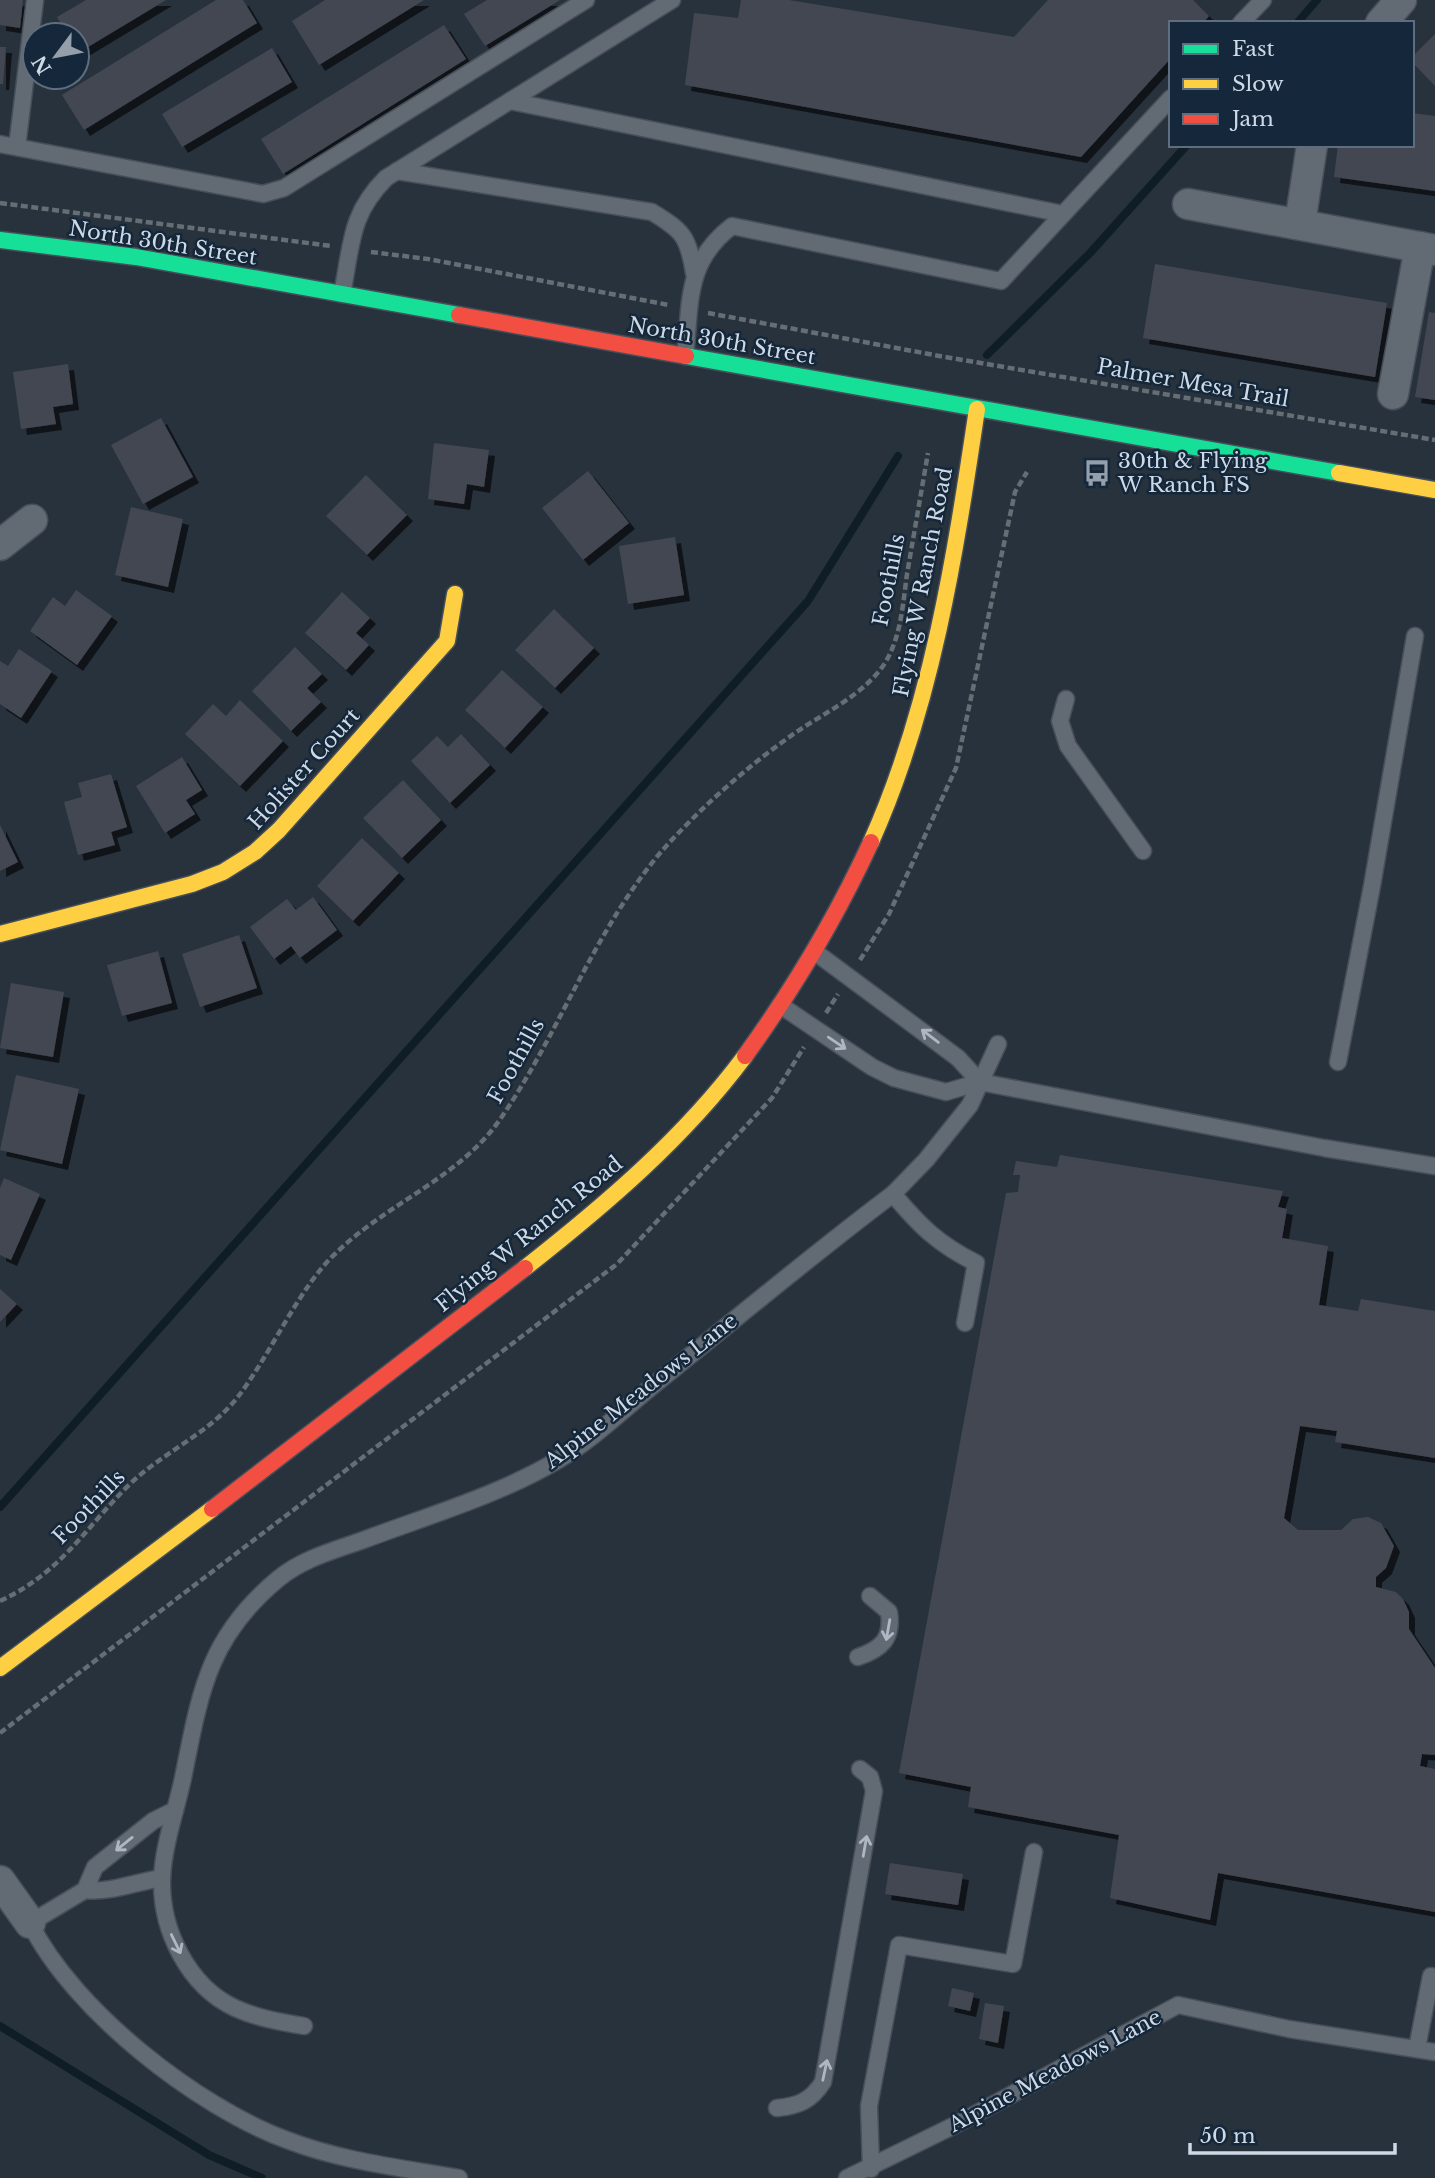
<svg xmlns="http://www.w3.org/2000/svg" width="1435" height="2178" viewBox="0 0 1435 2178" font-family="'Libre Baskerville',serif">
<style>
.lines{fill:none;stroke-linecap:round;stroke-linejoin:round}
.stream{stroke:#0f1e24;stroke-width:8}
.building{fill:#434751;filter:url(#shadow)}
.lane-casing{stroke:#464f59;stroke-width:19}
.street-casing{stroke:#464f59;stroke-width:33}
.fast-casing{stroke:#464f59;stroke-width:19}
.slow-casing{stroke:#464f59;stroke-width:19}
.jam-casing{stroke:#464f59;stroke-width:19}
.path{stroke:#666e75;stroke-width:4.5;stroke-dasharray:7 3.5;stroke-linecap:butt}
.lane{stroke:#626a73;stroke-width:16}
.street{stroke:#626a73;stroke-width:30}
.fast{stroke:#16e098;stroke-width:16}
.slow{stroke:#ffcf43;stroke-width:16}
.jam{stroke:#f24e42;stroke-width:16}
.oneway{stroke:#aeb8c4}
.labels{text-anchor:middle;stroke-width:5;stroke-linejoin:round;paint-order:stroke}
.street-label{font-size:21px;fill:#ced9e6;stroke:#15273a}
.poi-label{font-size:21px;fill:#ced9e6;stroke:#15273a;text-anchor:start}
</style>
<defs>
<filter id="shadow"><feDropShadow dx="6" dy="6" stdDeviation="0" flood-color="#0009"/></filter>
</defs>
<rect width="100%" height="100%" fill="#27323d"/>
<g class="lines">
<g class="stream">
<path d="M 1297,23 L 1317,0"/>
<path d="M 987,355 L 1090,253 L 1187,145"/>
<path d="M 0,1507 L 808,601 L 898,456"/>
<path d="M 0,2026 L 209,2155 L 262,2178"/>
</g>
</g>
<g class="building">
<path d="M 0,0 L 23,0 L 20,28 L 0,25 Z"/>
<path d="M 86,0 L 166,0 L 78,53 L 77,35 L 67,35 L 57,17 Z"/>
<path d="M 216,0 L 243,0 L 257,23 L 84,130 L 62,95 Z"/>
<path d="M 325,0 L 424,0 L 319,65 L 292,21 Z"/>
<path d="M 487,0 L 560,0 L 485,46 L 464,14 Z"/>
<path d="M 741,0 L 789,0 L 1014,37 L 1048,0 L 1193,0 L 1209,16 L 1203,23 L 1171,23 L 1171,58 L 1081,157 L 685,85 L 694,13 L 738,18 Z"/>
<path d="M 444,25 L 466,59 L 283,174 L 261,139 Z"/>
<path d="M 1435,34 L 1435,86 L 1412,62 L 1412,57 Z"/>
<path d="M 0,47 L 6,47 L 3,84 L 0,84 Z"/>
<path d="M 272,48 L 292,82 L 182,147 L 162,114 Z"/>
<path d="M 1412,113 L 1435,116 L 1435,191 L 1334,177 L 1338,145 L 1412,145 Z"/>
<path d="M 1155,264 L 1387,303 L 1375,377 L 1143,338 Z"/>
<path d="M 1429,312 L 1435,313 L 1435,400 L 1415,397 Z"/>
<path d="M 68,364 L 73,404 L 53,407 L 56,424 L 21,429 L 13,372 Z"/>
<path d="M 161,418 L 193,477 L 143,504 L 111,445 Z"/>
<path d="M 434,443 L 489,450 L 484,487 L 467,484 L 464,504 L 428,499 Z"/>
<path d="M 588,471 L 629,523 L 583,560 L 542,508 Z"/>
<path d="M 366,475 L 407,515 L 367,555 L 326,516 Z"/>
<path d="M 131,507 L 183,519 L 168,587 L 115,575 Z"/>
<path d="M 675,537 L 684,595 L 628,604 L 619,546 Z"/>
<path d="M 76,590 L 112,616 L 77,665 L 30,631 L 53,597 L 65,606 Z"/>
<path d="M 342,592 L 370,618 L 356,633 L 369,645 L 346,670 L 305,633 Z"/>
<path d="M 554,609 L 594,648 L 555,688 L 515,650 Z"/>
<path d="M 295,647 L 322,674 L 307,688 L 321,702 L 291,731 L 252,691 Z"/>
<path d="M 19,649 L 52,671 L 21,718 L 0,704 L 0,661 L 8,666 Z"/>
<path d="M 502,670 L 543,707 L 505,748 L 465,710 Z"/>
<path d="M 240,700 L 283,741 L 240,786 L 185,734 L 213,704 L 226,716 Z"/>
<path d="M 461,734 L 490,765 L 450,803 L 411,761 L 437,736 L 448,747 Z"/>
<path d="M 182,757 L 202,790 L 186,800 L 195,814 L 165,833 L 136,786 Z"/>
<path d="M 111,774 L 127,827 L 111,832 L 115,845 L 78,855 L 64,802 L 82,797 L 78,783 Z"/>
<path d="M 403,780 L 441,820 L 402,858 L 363,818 Z"/>
<path d="M 0,825 L 18,862 L 0,871 Z"/>
<path d="M 362,838 L 399,873 L 353,921 L 317,886 Z"/>
<path d="M 313,897 L 337,930 L 300,958 L 291,946 L 274,959 L 250,927 L 287,899 L 296,910 Z"/>
<path d="M 239,935 L 257,988 L 200,1007 L 182,954 Z"/>
<path d="M 158,951 L 172,1003 L 122,1016 L 107,965 Z"/>
<path d="M 11,983 L 64,992 L 53,1057 L 0,1048 Z"/>
<path d="M 16,1075 L 79,1089 L 62,1164 L 0,1150 Z"/>
<path d="M 1060,1155 L 1283,1191 L 1278,1207 L 1287,1209 L 1282,1238 L 1328,1246 L 1319,1305 L 1358,1311 L 1361,1299 L 1435,1311 L 1435,1458 L 1335,1442 L 1337,1431 L 1300,1426 L 1284,1518 L 1298,1530 L 1341,1530 L 1353,1519 L 1368,1517 L 1381,1523 L 1394,1546 L 1386,1568 L 1376,1577 L 1376,1587 L 1396,1592 L 1403,1599 L 1409,1612 L 1409,1629 L 1435,1668 L 1435,1755 L 1422,1754 L 1420,1766 L 1435,1769 L 1435,1912 L 1218,1873 L 1210,1920 L 1110,1898 L 1119,1835 L 968,1807 L 971,1787 L 899,1773 L 1006,1193 L 1018,1192 L 1020,1175 L 1013,1175 L 1016,1161 L 1057,1167 Z"/>
<path d="M 4,1178 L 40,1194 L 11,1260 L 0,1255 L 0,1188 Z"/>
<path d="M 0,1289 L 17,1304 L 0,1322 Z"/>
<path d="M 890,1863 L 963,1874 L 958,1905 L 885,1894 Z"/>
<path d="M 952,1988 L 974,1993 L 970,2011 L 948,2006 Z"/>
<path d="M 985,2003 L 1004,2006 L 998,2043 L 979,2039 Z"/>
</g>
<g class="lines">
<defs>
<g id="lane">
<path d="M 1241,23 L 1263,0"/>
<path d="M 510,101 L 1063,214"/>
<path d="M 0,144 L 263,194 L 284,188 L 586,0"/>
<path d="M 17,147 L 35,0"/>
<path d="M 397,171 L 652,212 C 683,231 688,236 694,273"/>
<path d="M 342,294 C 352,245 349,215 386,178 L 672,0"/>
<path d="M 685,356 C 691,302 685,262 732,226 L 1001,281 L 1171,98"/>
<path d="M 1066,699 L 1060,721 L 1068,746 L 1143,851"/>
<path d="M 815,952 L 958,1058 L 980,1082"/>
<path d="M 780,1005 L 872,1067 L 894,1078 L 946,1092 L 980,1082 L 1324,1148 L 1435,1166"/>
<path d="M 1338,1062 L 1372,886 L 1415,636"/>
<path d="M 893,1194 C 920,1226 938,1244 976,1263 L 965,1323"/>
<path d="M 858,1657 C 882,1649 893,1638 889,1612 L 870,1596"/>
<path d="M 175,1810 L 153,1821 L 95,1867 L 85,1890 L 30,1923 C 73,2010 197,2107 287,2140 C 341,2161 402,2168 459,2178"/>
<path d="M 85,1890 C 111,1893 135,1882 162,1878"/>
<path d="M 304,2026 C 280,2022 257,2018 235,2008 C 188,1986 161,1930 162,1880 C 163,1846 176,1811 183,1778 C 200,1694 207,1638 278,1579 C 303,1558 336,1550 366,1539 C 430,1515 499,1495 558,1460 C 594,1439 627,1406 660,1380 C 737,1318 813,1254 893,1194 L 926,1160 L 970,1105 L 998,1044"/>
<path d="M 1417,2048 L 1431,1976"/>
<path d="M 777,2108 C 798,2106 811,2101 823,2082 L 874,1791 L 870,1777 L 860,1769"/>
<path d="M 871,2169 L 869,2106 L 899,1945 L 1013,1964 L 1034,1852"/>
<path d="M 847,2178 L 955,2125 L 1178,2005 L 1289,2029 L 1435,2052"/>
</g>
<g id="street">
<path d="M 1381,23 L 1401,0"/>
<path d="M 1188,204 L 1435,250"/>
<path d="M 1300,223 L 1312,145"/>
<path d="M 1393,394 L 1420,247"/>
<path d="M 0,545 L 32,520"/>
<path d="M 0,1881 L 30,1923"/>
</g>
<g id="fast">
<path d="M 0,240 L 136,257 L 459,315"/>
<path d="M 686,356 L 1339,473"/>
</g>
<g id="slow">
<path d="M 1339,473 L 1435,490"/>
<path d="M 871,842 C 932,706 955,556 977,409"/>
<path d="M 0,934 L 192,884 L 223,872 L 255,852 L 279,830 L 447,641 L 455,594"/>
<path d="M 525,1268 C 605,1205 684,1138 745,1056"/>
<path d="M 0,1668 L 212,1509"/>
</g>
<g id="jam">
<path d="M 459,315 L 686,356"/>
<path d="M 745,1056 C 794,988 836,918 871,842"/>
<path d="M 212,1509 L 525,1268"/>
</g>
</defs>
<use href="#lane" class="lane-casing"/>
<use href="#street" class="street-casing"/>
<use href="#fast" class="fast-casing"/>
<use href="#slow" class="slow-casing"/>
<use href="#jam" class="jam-casing"/>
<g class="path">
<path d="M 0,203 L 331,246"/>
<path d="M 371,252 L 428,259 L 669,305"/>
<path d="M 708,313 L 945,357 L 1435,440"/>
<path d="M 860,960 L 889,914 L 956,768 L 1015,492 L 1027,472"/>
<path d="M 826,1013 L 838,994"/>
<path d="M 0,1601 C 62,1572 84,1529 130,1484 C 162,1453 208,1434 237,1398 C 270,1356 299,1287 336,1253 C 387,1203 460,1178 501,1118 C 561,1031 596,924 668,844 C 706,803 749,765 795,733 C 824,713 865,694 885,663 C 901,637 903,603 907,574 C 914,534 921,493 928,453"/>
<path d="M 0,1733 L 617,1264 L 772,1098 L 804,1047"/>
</g>
<use href="#lane" class="lane"/>
<use href="#street" class="street"/>
<use href="#fast" class="fast"/>
<use href="#slow" class="slow"/>
<use href="#jam" class="jam"/>
</g>
<defs><path id="oneway-shaft" d="M-6 0H5M1.5-3L5.5 0L1.5 3" fill="none" stroke-width="1.6" stroke-linecap="round" stroke-linejoin="round" transform="scale(1.75)"/></defs>
<g class="oneway">
<use href="#oneway-shaft" transform="translate(930 1036) rotate(-143)"/>
<use href="#oneway-shaft" transform="translate(837 1043) rotate(34)"/>
<use href="#oneway-shaft" transform="translate(888 1630) rotate(100)"/>
<use href="#oneway-shaft" transform="translate(124 1844) rotate(141)"/>
<use href="#oneway-shaft" transform="translate(865 1846) rotate(-80)"/>
<use href="#oneway-shaft" transform="translate(176 1944) rotate(64)"/>
<use href="#oneway-shaft" transform="translate(825 2070) rotate(-78)"/>
</g>
<defs>
<symbol id="bus-bare" viewBox="-9 -9 18 18"><path d="M-5-6H5V4H4V6H2V4H-2V6H-4V4H-5ZM-3.5-4V0h7V-4ZM-3.5 1.2v1.5H-2V1.2ZM2 1.2v1.5H3.5V1.2Z" fill="#949fab" stroke="#15273a" stroke-width="2.5" paint-order="stroke"/></symbol>
</defs>
<g fill-rule="evenodd">
<use href="#bus-bare" x="1078" y="454" width="38" height="38"/>
</g>
<g class="labels">
<g class="street-label">
<text transform="translate(163 243) rotate(9)" y="7">North 30th Street</text>
<text transform="translate(722 341) rotate(10)" y="7">North 30th Street</text>
<text transform="translate(1193 383) rotate(10)" y="7">Palmer Mesa Trail</text>
<text transform="translate(889 580) rotate(-79)" y="7">Foothills</text>
<text transform="translate(923 582) rotate(-79)" y="7">Flying W Ranch Road</text>
<text transform="translate(304 769) rotate(-48)" y="7">Holister Court</text>
<text transform="translate(516 1061) rotate(-61)" y="7">Foothills</text>
<text transform="translate(529 1234) rotate(-39)" y="7">Flying W Ranch Road</text>
<text transform="translate(641 1391) rotate(-38)" y="7">Alpine Meadows Lane</text>
<text transform="translate(89 1507) rotate(-46)" y="7">Foothills</text>
<text transform="translate(1055 2071) rotate(-28)" y="7">Alpine Meadows Lane</text>
</g>
<g class="poi-label">
<text x="1118" y="468">30th &amp; Flying<tspan x="1118" dy="24">W Ranch FS</tspan></text>
</g>
</g>
<rect x="1169" y="21" width="245" height="126" fill="#15273a" stroke="#5f6e7f" stroke-width="2"/>
<rect x="1183" y="44" width="35" height="10" fill="#16e098" stroke="#5f6e7f" stroke-width="2"/>
<text x="1232" y="56" font-size="21" fill="#ced9e6">Fast</text>
<rect x="1183" y="79" width="35" height="10" fill="#ffcf43" stroke="#5f6e7f" stroke-width="2"/>
<text x="1232" y="91" font-size="21" fill="#ced9e6">Slow</text>
<rect x="1183" y="114" width="35" height="10" fill="#f24e42" stroke="#5f6e7f" stroke-width="2"/>
<text x="1232" y="126" font-size="21" fill="#ced9e6">Jam</text>
<g transform="translate(56 56) rotate(238)"><circle r="33" fill="#15273a" stroke="#5f6e7f" stroke-width="2"/>
<path d="M0-5L12 26L0 18L-12 26Z" fill="#949fab"/>
<text y="-10" font-size="19" font-weight="bold" text-anchor="middle" fill="#ced9e6">N</text>
</g>
<path d="M1190 2143v10h205v-10" fill="none" stroke="#ced9e6" stroke-width="3.5"/>
<text x="1200" y="2143" font-size="21" fill="#ced9e6" stroke="#15273a" stroke-width="5" paint-order="stroke">50 m</text>
</svg>
